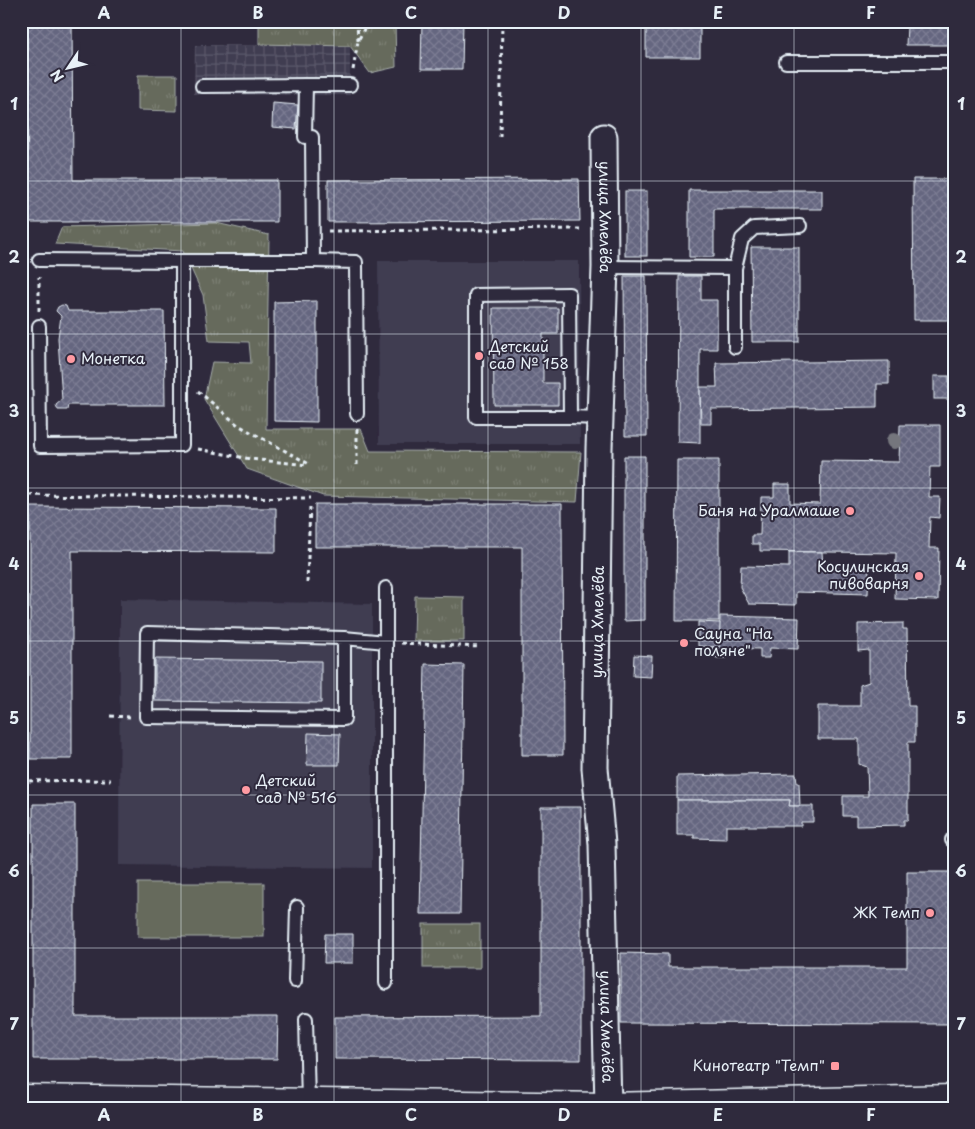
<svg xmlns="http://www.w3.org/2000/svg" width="975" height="1129" viewBox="0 0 975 1129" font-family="'Playpen Sans',sans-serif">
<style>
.built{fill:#3f3c51}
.industrial{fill:url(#industrial-grid)}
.grass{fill:#666a5c;stroke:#a7aeaa}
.park{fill:url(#park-tufts);stroke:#a7aeaa}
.building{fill:url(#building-cross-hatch);stroke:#e8f1f8}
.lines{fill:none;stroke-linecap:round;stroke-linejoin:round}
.service-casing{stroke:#e8f1f8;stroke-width:16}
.minor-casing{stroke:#e8f1f8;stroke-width:29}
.secondary-casing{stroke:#e8f1f8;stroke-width:31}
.path{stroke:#e8f1f8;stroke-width:3;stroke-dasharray:4 4;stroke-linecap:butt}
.service{stroke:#2f2a3d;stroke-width:12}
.minor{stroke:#2f2a3d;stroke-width:25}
.secondary{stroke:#2f2a3d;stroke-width:28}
.tree{fill:#75767d}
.grid{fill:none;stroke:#e8f1f8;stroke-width:1;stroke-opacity:0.55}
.poi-dot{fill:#ff9aa2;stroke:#2f2a3d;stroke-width:2}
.labels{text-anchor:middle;stroke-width:4;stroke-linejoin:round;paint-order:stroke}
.street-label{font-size:15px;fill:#e8f1f8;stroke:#2f2a3d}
.poi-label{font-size:15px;fill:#e8f1f8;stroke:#2f2a3d;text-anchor:start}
.neatline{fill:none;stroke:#e8f1f8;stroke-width:2}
.grid-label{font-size:16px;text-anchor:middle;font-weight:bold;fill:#e8f1f8}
</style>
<defs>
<pattern id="industrial-grid" width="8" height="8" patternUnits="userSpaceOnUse" patternTransform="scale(1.25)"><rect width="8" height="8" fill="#3f3c51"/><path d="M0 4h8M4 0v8" fill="none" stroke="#5b596b"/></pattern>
<pattern id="park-tufts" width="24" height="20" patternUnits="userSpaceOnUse" patternTransform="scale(1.25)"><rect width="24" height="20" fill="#666a5c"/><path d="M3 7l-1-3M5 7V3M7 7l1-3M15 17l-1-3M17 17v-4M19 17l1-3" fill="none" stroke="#7c8074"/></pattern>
<pattern id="building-cross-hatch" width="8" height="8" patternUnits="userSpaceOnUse" patternTransform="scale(1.25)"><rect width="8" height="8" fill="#656680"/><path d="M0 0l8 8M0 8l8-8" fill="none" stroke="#7b7c93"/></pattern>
</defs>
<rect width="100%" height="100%" fill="#2f2a3d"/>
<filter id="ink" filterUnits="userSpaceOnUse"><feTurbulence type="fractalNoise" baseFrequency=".02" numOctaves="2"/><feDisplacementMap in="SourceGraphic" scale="10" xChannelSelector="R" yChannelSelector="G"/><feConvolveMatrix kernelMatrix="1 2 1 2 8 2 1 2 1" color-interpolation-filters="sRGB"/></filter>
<g filter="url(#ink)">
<g class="built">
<path d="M 378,261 L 579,261 L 580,444 L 379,444 Z"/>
<path d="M 120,599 L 372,604 L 372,868 L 119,865 Z"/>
</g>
<path class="industrial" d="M 195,45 L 350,46 L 350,95 L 194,94 Z"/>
<rect class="grass" x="138" y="883" width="126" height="54"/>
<g class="park">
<path d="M 259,21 L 395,21 L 396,67 L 370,73 L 350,46 L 259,44 Z"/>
<path d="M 138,75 L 177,75 L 177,111 L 138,110 Z"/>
<path d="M 216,223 L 269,235 L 266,429 L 361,429 L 370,451 L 581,452 L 577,502 L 323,496 L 247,469 L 204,399 L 212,362 L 251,363 L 249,342 L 209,341 L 203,295 L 183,251 L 55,244 L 62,227 Z"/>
<path d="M 415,596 L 464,597 L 464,641 L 414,641 Z"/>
<rect x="423" y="924" width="57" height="44"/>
</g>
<g class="building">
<path d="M 27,21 L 72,21 L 73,180 L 277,180 L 277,222 L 28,222 Z"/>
<path d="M 422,21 L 463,21 L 462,69 L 421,69 Z"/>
<path d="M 646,21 L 954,21 L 954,45 L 906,45 L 907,26 L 700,26 L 700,57 L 646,57 Z"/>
<path d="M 273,103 L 298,105 L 296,129 L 272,127 Z"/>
<path d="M 579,179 L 580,221 L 328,222 L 328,180 Z"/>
<path d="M 913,179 L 954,179 L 954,320 L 914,320 Z"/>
<path d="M 689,190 L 822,190 L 822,209 L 714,209 L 714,257 L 689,257 Z"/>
<rect x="625" y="191" width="22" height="65"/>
<path d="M 751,247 L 799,247 L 799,342 L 752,342 Z"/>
<path d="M 624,276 L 646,276 L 647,436 L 625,436 Z"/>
<path d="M 679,276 L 701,276 L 701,300 L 717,300 L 717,349 L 700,349 L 700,443 L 678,442 Z"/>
<path d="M 317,301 L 317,422 L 274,421 L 274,302 Z"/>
<path d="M 62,305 L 66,306 L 68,311 L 164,311 L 165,405 L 68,405 L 67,410 L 58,410 L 56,405 L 62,400 L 58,338 L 61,316 L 56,311 L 58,307 Z"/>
<path d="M 493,308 L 558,308 L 558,334 L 543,334 L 543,383 L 558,383 L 558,405 L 494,405 Z"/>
<path d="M 889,361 L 889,384 L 877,384 L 877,407 L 711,409 L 711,424 L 701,424 L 700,387 L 717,387 L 716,363 Z"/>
<rect x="934" y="376" width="15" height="23"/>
<path d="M 900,425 L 940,425 L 940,467 L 930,467 L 929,497 L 940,497 L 939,518 L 930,517 L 929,548 L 939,548 L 938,600 L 895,599 L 896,553 L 760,551 L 760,544 L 752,544 L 752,535 L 760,535 L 761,497 L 774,497 L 774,484 L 790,484 L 790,503 L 820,504 L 821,461 L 899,462 Z"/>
<path d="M 624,456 L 645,456 L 645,620 L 624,621 Z"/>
<path d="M 677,460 L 719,460 L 719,621 L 676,621 Z"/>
<path d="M 315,504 L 562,504 L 563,755 L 522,755 L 522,547 L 315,547 Z"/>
<path d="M 30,507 L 276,508 L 276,552 L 72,551 L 72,759 L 30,759 Z"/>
<path d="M 789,552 L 822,552 L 823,568 L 869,569 L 868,594 L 796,592 L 796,605 L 749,604 L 740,587 L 741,566 L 789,567 Z"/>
<path d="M 720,616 L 799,618 L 798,649 L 770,648 L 769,658 L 760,658 L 760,649 L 726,648 L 726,658 L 717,658 L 712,655 L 712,647 L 719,647 Z"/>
<path d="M 698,622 L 720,623 L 719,647 L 698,646 Z"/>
<path d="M 903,623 L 903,629 L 907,629 L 908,706 L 915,706 L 915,742 L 908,742 L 908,820 L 904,820 L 904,825 L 856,826 L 856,816 L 843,816 L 843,796 L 868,796 L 867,767 L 859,764 L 859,739 L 818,739 L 818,706 L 860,706 L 860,685 L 869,682 L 869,650 L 858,651 L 858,624 Z"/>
<path d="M 634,655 L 652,656 L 651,677 L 633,676 Z"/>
<path d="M 155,659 L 321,661 L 321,703 L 155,701 Z"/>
<path d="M 425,664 L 464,665 L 460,914 L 420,914 Z"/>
<path d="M 308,733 L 340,734 L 339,765 L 307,765 Z"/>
<path d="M 796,774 L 797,783 L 799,783 L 800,806 L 789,806 L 790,800 L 677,800 L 677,776 Z"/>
<path d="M 677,800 L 790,800 L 789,806 L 813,806 L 813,822 L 801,822 L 801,826 L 726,826 L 726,839 L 694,838 L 694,835 L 677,835 Z"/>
<path d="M 33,804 L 75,804 L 75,1016 L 278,1016 L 277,1059 L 33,1059 Z"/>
<path d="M 541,807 L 581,807 L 581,1060 L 335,1059 L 335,1017 L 541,1016 Z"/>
<path d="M 907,872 L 954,872 L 954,1024 L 621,1023 L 621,953 L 668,954 L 668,967 L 907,967 Z"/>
<path d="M 325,934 L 353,934 L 353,963 L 324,963 Z"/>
</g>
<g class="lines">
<defs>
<g id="service">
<path d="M 786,62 L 954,62"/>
<path d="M 306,85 L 350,85"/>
<path d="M 202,86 L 306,85 L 305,137"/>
<path d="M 39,260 L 182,261"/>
<path d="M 313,261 L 356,262 L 357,414"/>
<path d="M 605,267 L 735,268 L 735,347"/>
<path d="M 735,268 L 742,239 L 754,228 L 800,226"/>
<path d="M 39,326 L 40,446 L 182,445 L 182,261 L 313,261 L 312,137"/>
<path d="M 570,417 L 476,417 L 476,295 L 569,294 L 570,417 L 600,418"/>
<path d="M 386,588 L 386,983"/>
<path d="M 344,638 L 147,633 L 146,717 L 344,719 L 344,638 L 386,642"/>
<path d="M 952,840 L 954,840"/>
<path d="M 295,981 L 297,907"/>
<path d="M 306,1019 L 308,1103"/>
</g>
<g id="minor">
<path id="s1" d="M 604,137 L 605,267 L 599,448 L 595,768 L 602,844 L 608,1107"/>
</g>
<path id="secondary" d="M 21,1099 L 608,1107 L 954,1099"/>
</defs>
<use href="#service" class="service-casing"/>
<use href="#minor" class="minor-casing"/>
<use href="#secondary" class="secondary-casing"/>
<g class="path">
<path d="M 357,21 L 358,41"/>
<path d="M 353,70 L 358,41 L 368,21"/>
<path d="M 500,137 L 502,21"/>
<path d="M 328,231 L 582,229"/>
<path d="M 39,311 L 39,277"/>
<path d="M 198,391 L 238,425 L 311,465"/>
<path d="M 357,429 L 357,466"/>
<path d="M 198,449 L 250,459 L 308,465"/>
<path d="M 21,495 L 311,498"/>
<path d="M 307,583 L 310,506"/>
<path d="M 401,643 L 480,647"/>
<path d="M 110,716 L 131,717"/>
<path d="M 21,781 L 111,780"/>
</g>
<use href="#service" class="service"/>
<use href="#minor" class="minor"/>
<use href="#secondary" class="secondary"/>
</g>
<circle class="tree" cx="894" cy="441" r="8"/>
</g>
<path class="grid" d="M 181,21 L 181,1108M 334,21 L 334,1108M 488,21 L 488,1108M 641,21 L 641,1108M 794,21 L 794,1108M 21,181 L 954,181M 21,334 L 954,334M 21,488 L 954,488M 21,641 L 954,641M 21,795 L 954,795M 21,948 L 954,948"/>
<g class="poi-dot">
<circle cx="479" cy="356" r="5"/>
<circle cx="71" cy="359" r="5"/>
<circle cx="850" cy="511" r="5"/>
<circle cx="919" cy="576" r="5"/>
<circle cx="684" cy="643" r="5"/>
<circle cx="246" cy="790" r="5"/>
<circle cx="930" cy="913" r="5"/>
<rect x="830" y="1061" width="10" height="10" rx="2.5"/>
</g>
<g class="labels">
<g class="street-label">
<text dy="5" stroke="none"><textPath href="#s1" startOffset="80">улица Хмелёва</textPath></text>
<text transform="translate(598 622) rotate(-89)" y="5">улица Хмелёва</text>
<text dy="5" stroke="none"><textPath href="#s1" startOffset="890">улица Хмелёва</textPath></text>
</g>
<g class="poi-label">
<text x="489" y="352">Детский<tspan x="489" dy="17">сад № 158</tspan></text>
<text x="81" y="364">Монетка</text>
<text x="840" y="516" text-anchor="end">Баня на Уралмаше</text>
<text x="909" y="572" text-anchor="end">Косулинская<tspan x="909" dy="17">пивоварня</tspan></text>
<text x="694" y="639">Сауна "На<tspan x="694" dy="17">поляне"</tspan></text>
<text x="256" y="786">Детский<tspan x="256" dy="17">сад № 516</tspan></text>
<text x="920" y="918" text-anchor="end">ЖК Темп</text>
<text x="825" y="1071" text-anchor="end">Кинотеатр "Темп"</text>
</g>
</g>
<rect width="975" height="1129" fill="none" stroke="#2f2a3d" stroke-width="55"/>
<g transform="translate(68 68) rotate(235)" stroke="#2f2a3d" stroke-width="4" paint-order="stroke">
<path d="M0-4L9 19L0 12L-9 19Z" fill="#e8f1f8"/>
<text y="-8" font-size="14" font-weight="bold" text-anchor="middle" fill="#e8f1f8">N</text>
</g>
<rect x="28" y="28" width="920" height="1074" class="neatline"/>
<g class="grid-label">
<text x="104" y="19">A</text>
<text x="258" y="19">B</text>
<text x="411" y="19">C</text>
<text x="564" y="19">D</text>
<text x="718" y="19">E</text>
<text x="871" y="19">F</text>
<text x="14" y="110">1</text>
<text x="961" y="110">1</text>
<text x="14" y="263">2</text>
<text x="961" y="263">2</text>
<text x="14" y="417">3</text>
<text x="961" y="417">3</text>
<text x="14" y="570">4</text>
<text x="961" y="570">4</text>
<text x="14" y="724">5</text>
<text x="961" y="724">5</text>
<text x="14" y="877">6</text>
<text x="961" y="877">6</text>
<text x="14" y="1030">7</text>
<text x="961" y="1030">7</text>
<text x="104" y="1121">A</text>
<text x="258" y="1121">B</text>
<text x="411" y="1121">C</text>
<text x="564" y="1121">D</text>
<text x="718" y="1121">E</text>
<text x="871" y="1121">F</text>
</g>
</svg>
